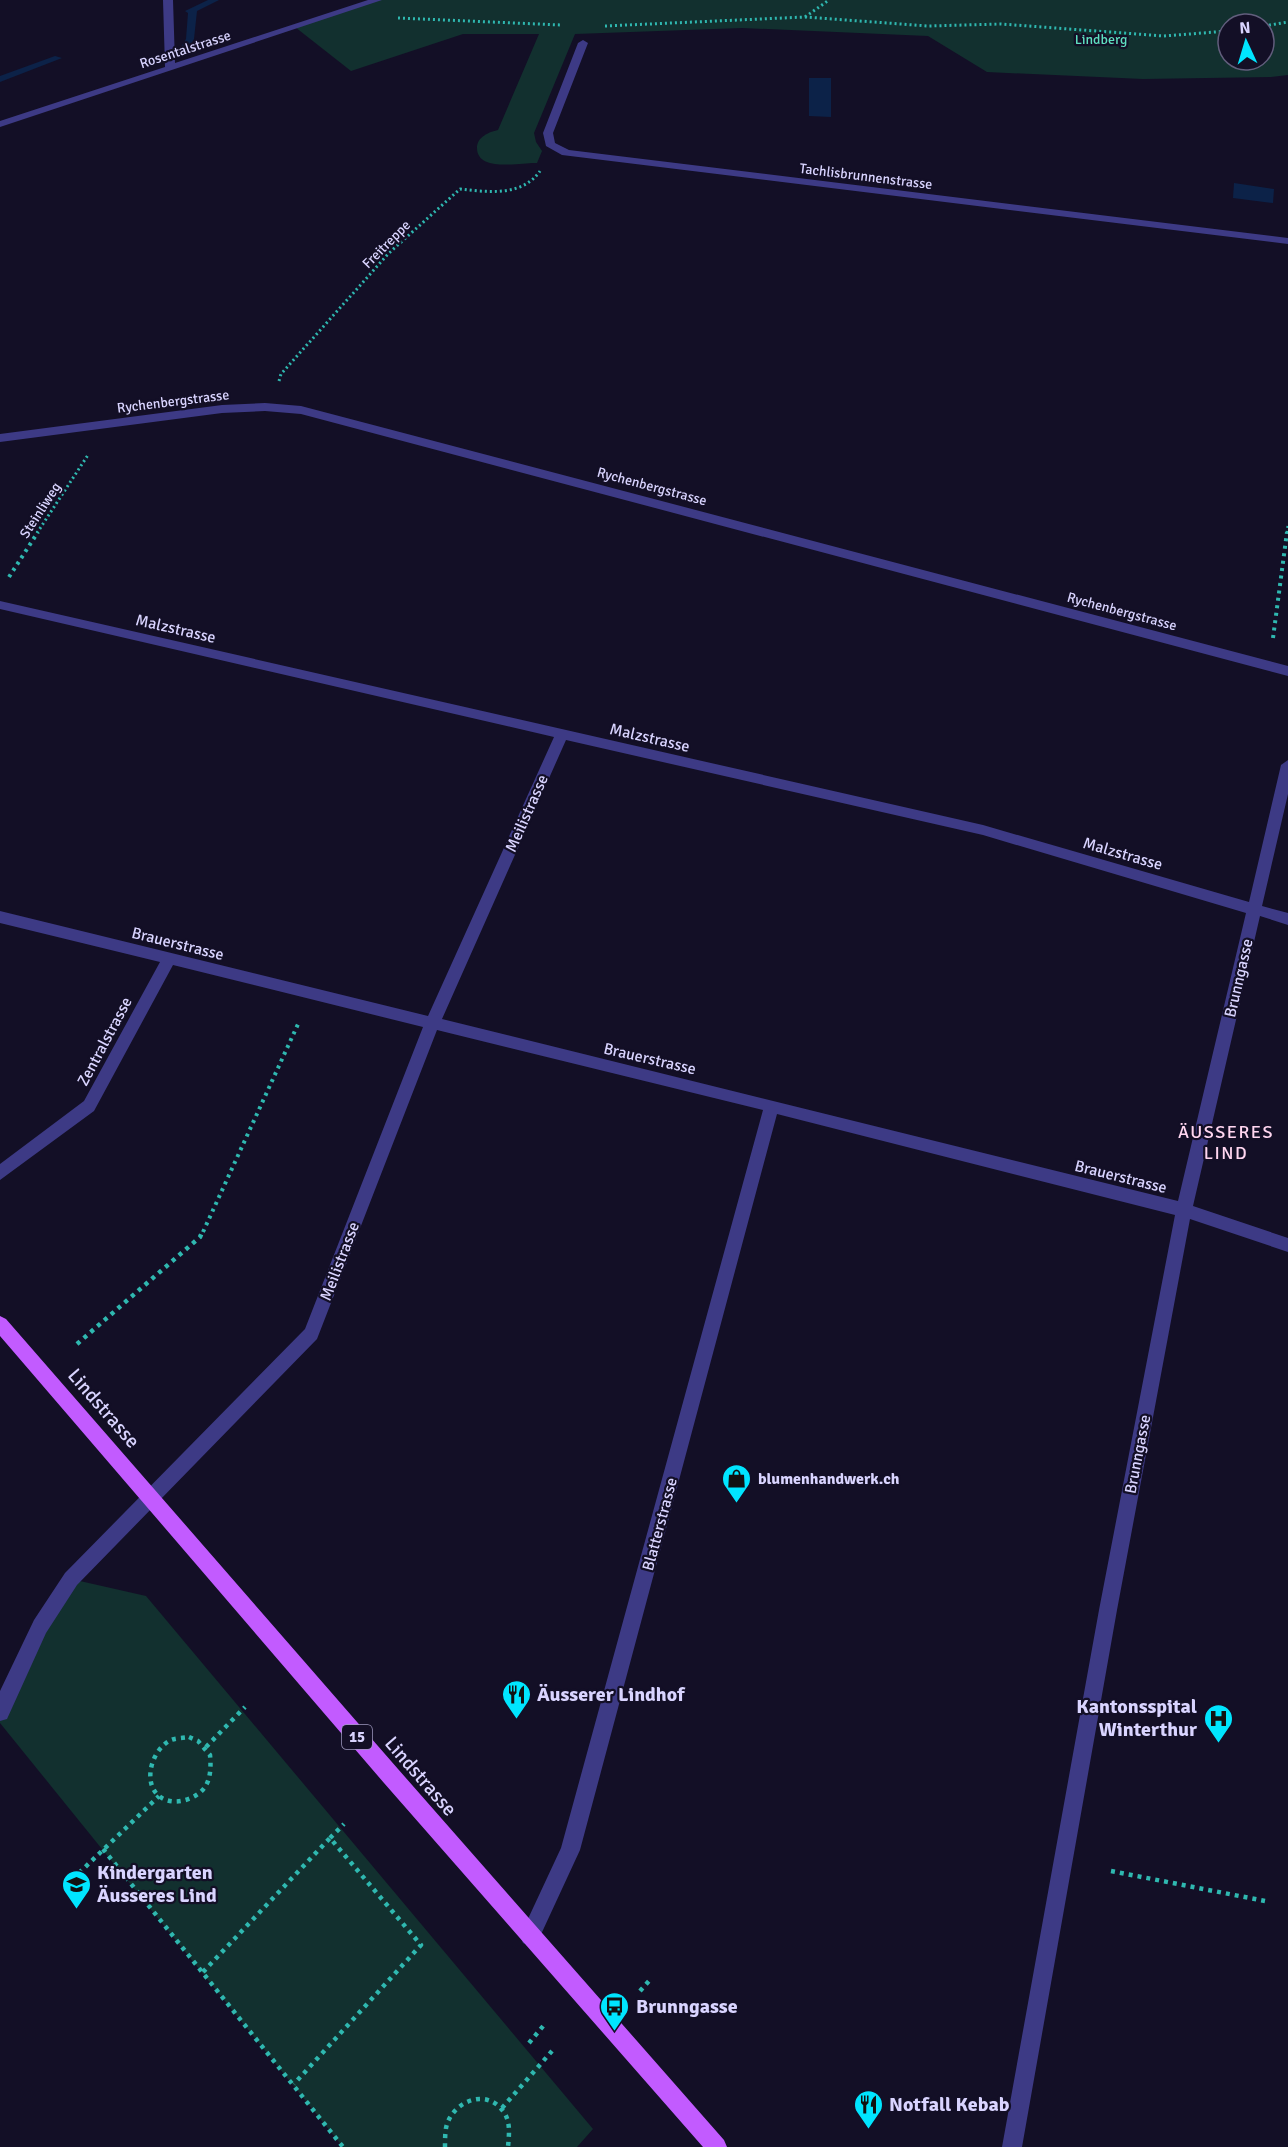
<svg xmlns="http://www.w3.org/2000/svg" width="1288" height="2147" viewBox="0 0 1288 2147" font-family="Signika,sans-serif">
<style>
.green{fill:#12302f;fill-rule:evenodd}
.water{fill:#0c2248}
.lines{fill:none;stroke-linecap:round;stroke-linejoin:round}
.stream{fill:#0c2248;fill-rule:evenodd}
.path-far2{stroke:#2fb8b0;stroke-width:3;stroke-dasharray:2 3;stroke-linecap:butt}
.path-far1{stroke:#2fb8b0;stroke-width:4;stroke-dasharray:3 4.5;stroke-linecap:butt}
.path{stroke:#2fb8b0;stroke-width:4.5;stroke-dasharray:4 5;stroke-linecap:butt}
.minor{fill:#3d3a85;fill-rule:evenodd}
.major{fill:#c25bff;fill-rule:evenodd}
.labels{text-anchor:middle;stroke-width:4.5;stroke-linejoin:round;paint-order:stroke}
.far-park-label{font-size:14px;fill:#5fe0c0;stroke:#130f26}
.far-street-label{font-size:14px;fill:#d9d4ff;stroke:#130f26}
.shield{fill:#130f26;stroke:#9e99be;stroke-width:1.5}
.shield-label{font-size:15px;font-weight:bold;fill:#d9d4ff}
.street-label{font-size:16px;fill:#d9d4ff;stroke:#130f26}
.poi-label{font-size:16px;font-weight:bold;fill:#d9d4ff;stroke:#130f26;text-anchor:start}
.neighbourhood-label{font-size:18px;letter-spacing:1.5px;fill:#ffd6f0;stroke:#130f26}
.near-street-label{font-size:20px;fill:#d9d4ff;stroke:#130f26}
.near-poi-label{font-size:20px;font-weight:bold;fill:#d9d4ff;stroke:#130f26;text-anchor:start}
</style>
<rect width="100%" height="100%" fill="#130f26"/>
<g class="green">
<path d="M 377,0 L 1288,0 L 1288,75 L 1271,77 L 1143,79 L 987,72 L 928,36 L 742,28 L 575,34 L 534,133 L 536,142 L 542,151 L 537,163 C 523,162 477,173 477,148 C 477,137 489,132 498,130 L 539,34 L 463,34 L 351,71 L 295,27 ZM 1228,24 L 1264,24 L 1264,60 L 1228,60 Z"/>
<path d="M 71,1579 L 146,1596 L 593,2129 L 577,2147 L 343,2147 L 0,1723 L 0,1712 Z"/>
</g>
<g class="water">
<path d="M 809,78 L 831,78 L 831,117 L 809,116 Z"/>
<path d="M 1234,183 L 1274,189 L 1273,203 L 1233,198 Z"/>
</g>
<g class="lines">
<g class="stream">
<path d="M 208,0 L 219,0 L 197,11 L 194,39 L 188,49 L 182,49 L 181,47 L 186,39 L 188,13 L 185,11 Z"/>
<path d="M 55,56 L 62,58 L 0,82 L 0,76 Z"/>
</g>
<g class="path-far2">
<path d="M 805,17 L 829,0"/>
<path d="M 398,18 L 561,25"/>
<path d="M 605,26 L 805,17 L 928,26 L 1001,24 L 1164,36 L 1228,31"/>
<path d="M 1264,26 L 1288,22"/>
<path d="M 279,381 L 281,374 L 389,253 L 460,189 C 487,192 522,197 540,171"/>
<path d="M 37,533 L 88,455"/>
<path d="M 1287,533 L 1288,526"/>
</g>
<g class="path-far1">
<path d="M 9,577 L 38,532"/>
<path d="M 1273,638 L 1287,532"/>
<path d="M 203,1232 L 299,1022"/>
</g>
<g class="path">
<path d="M 77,1344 L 200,1237 L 203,1230"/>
<path d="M 189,1737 L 198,1741 L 210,1755 C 211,1765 211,1778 205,1787 C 196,1800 172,1807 159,1796 C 142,1782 152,1749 171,1740 C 176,1738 183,1738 189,1737 Z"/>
<path d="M 206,1747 L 245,1707"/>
<path d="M 330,1838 L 344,1824"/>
<path d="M 103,1849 L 343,2147"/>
<path d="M 1111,1871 L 1265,1901"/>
<path d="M 79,1873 L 159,1796"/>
<path d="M 203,1972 L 330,1838 L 421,1945 L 294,2084"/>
<path d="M 640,1991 L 649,1981"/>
<path d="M 529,2043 L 544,2025"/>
<path d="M 502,2108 L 552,2051"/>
<path d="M 445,2147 C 445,2140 445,2130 447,2124 C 455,2101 486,2088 503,2111 C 511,2121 509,2135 508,2147"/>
</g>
<g class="minor">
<path d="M 163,0 L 173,0 L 175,63 L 368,0 L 382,0 L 0,127 L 0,121 L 165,67 Z"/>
<path d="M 583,40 L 588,43 L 553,133 L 555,143 L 569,150 L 1288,238 L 1288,244 L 562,155 L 546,146 L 543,133 L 578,43 Z"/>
<path d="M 265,403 L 301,406 L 1288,666 L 1288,676 L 301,414 L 265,411 L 222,413 L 0,442 L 0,434 L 222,405 Z"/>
<path d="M 0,601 L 983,825 L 1249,902 L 1281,765 L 1288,760 L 1288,794 L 1262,906 L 1288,913 L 1288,925 L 1260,916 L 1193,1206 L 1288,1238 L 1288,1252 L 1190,1219 L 1117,1610 L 1022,2147 L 1002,2147 L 1099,1610 L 1175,1215 L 777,1114 L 580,1850 L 537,1943 L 530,1946 L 523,1943 L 520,1936 L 561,1848 L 763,1110 L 437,1030 L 317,1339 L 77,1585 L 46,1633 L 7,1719 L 0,1721 L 0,1691 L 34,1620 L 65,1573 L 305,1329 L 423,1027 L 173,965 L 94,1111 L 0,1180 L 0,1164 L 84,1101 L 160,962 L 0,923 L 0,911 L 428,1016 L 554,737 L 0,609 ZM 566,740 L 983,835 L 1246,913 L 1178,1201 L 442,1019 Z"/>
</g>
<path class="major" d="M 0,1316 L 6,1319 L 398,1769 L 724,2140 L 727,2147 L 703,2147 L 384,1783 L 0,1336 Z"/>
</g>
<defs>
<symbol id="shop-pin" viewBox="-11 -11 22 30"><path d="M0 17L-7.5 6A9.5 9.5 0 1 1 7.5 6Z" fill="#00e5ff" stroke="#130f26"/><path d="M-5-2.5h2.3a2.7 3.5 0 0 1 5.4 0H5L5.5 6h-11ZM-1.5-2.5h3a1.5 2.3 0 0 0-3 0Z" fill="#111"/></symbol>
<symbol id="restaurant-pin" viewBox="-11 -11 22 30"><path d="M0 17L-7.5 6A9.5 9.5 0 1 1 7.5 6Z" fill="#00e5ff" stroke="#130f26"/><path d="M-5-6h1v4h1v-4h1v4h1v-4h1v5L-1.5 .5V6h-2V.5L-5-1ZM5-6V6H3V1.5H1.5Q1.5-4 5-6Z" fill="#111"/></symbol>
<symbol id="hospital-pin" viewBox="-11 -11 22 30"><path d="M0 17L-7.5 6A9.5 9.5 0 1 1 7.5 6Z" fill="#00e5ff" stroke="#130f26"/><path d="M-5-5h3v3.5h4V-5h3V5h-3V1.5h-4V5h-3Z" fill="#111"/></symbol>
<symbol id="school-pin" viewBox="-11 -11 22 30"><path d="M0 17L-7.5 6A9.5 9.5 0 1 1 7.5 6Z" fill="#00e5ff" stroke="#130f26"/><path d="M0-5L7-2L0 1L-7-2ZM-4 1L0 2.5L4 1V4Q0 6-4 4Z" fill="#111"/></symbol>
<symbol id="bus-pin" viewBox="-11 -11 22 30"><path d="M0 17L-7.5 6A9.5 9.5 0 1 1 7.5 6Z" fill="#00e5ff" stroke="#130f26"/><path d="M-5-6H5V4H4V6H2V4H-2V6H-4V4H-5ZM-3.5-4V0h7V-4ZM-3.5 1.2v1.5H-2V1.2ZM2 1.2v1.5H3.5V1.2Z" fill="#111"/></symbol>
</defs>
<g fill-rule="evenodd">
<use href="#shop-pin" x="720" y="1462" width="33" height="45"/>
<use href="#restaurant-pin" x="500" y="1678" width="33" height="45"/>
<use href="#hospital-pin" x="1202" y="1702" width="33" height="45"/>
<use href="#school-pin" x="60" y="1868" width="33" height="45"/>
<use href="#bus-pin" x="598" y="1990" width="33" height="45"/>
<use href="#restaurant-pin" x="852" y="2088" width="33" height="45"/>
</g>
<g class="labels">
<g class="far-park-label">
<text x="1101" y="44">Lindberg</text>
</g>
<g class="far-street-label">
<text transform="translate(185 49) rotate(-18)" y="5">Rosentalstrasse</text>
<text transform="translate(866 176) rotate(7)" y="5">Tachlisbrunnenstrasse</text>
<text transform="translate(386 244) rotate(-45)" y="5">Freitreppe</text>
<text transform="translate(173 401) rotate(-7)" y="5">Rychenbergstrasse</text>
<text transform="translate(652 486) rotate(15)" y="5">Rychenbergstrasse</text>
<text transform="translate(40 510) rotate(-57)" y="5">Steinliweg</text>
<text transform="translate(1122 611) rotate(15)" y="5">Rychenbergstrasse</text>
</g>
<rect class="shield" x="342" y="1725" width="30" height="24" rx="4.5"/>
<g class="shield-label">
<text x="357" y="1742">15</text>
</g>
<g class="street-label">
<text transform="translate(176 628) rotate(13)" y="6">Malzstrasse</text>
<text transform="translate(650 737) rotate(13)" y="6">Malzstrasse</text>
<text transform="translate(526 813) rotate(-66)" y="6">Meilistrasse</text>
<text transform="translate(1123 853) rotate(16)" y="6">Malzstrasse</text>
<text transform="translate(178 943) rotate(14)" y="6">Brauerstrasse</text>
<text transform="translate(1238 978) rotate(-77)" y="6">Brunngasse</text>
<text transform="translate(104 1041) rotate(-62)" y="6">Zentralstrasse</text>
<text transform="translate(650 1058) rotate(13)" y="6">Brauerstrasse</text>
<text transform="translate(1121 1176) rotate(14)" y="6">Brauerstrasse</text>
<text transform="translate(339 1261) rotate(-69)" y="6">Meilistrasse</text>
<text transform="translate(1137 1454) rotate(-79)" y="6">Brunngasse</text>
<text transform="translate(659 1524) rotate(-75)" y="6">Blatterstrasse</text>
</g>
<g class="poi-label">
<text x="758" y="1484">blumenhandwerk.ch</text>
</g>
<g class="neighbourhood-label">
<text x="1226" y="1138">ÄUSSERES<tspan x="1226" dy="21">LIND</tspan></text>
</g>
<g class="near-street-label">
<text transform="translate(104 1408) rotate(49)" y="7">Lindstrasse</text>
<text transform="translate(421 1776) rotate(49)" y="7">Lindstrasse</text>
</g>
<g class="near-poi-label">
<text x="537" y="1701">Äusserer Lindhof</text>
<text x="1197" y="1713" text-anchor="end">Kantonsspital<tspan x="1197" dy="23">Winterthur</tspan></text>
<text x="97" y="1879">Kindergarten<tspan x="97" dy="23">Äusseres Lind</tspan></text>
<text x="636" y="2013">Brunngasse</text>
<text x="889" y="2111">Notfall Kebab</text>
</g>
</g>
<g transform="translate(1246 42) rotate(356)"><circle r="28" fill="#130f26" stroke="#625e7d" stroke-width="1.5"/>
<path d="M0-4.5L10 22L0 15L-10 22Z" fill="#00e5ff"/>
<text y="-9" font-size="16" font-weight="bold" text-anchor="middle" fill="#d9d4ff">N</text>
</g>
</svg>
